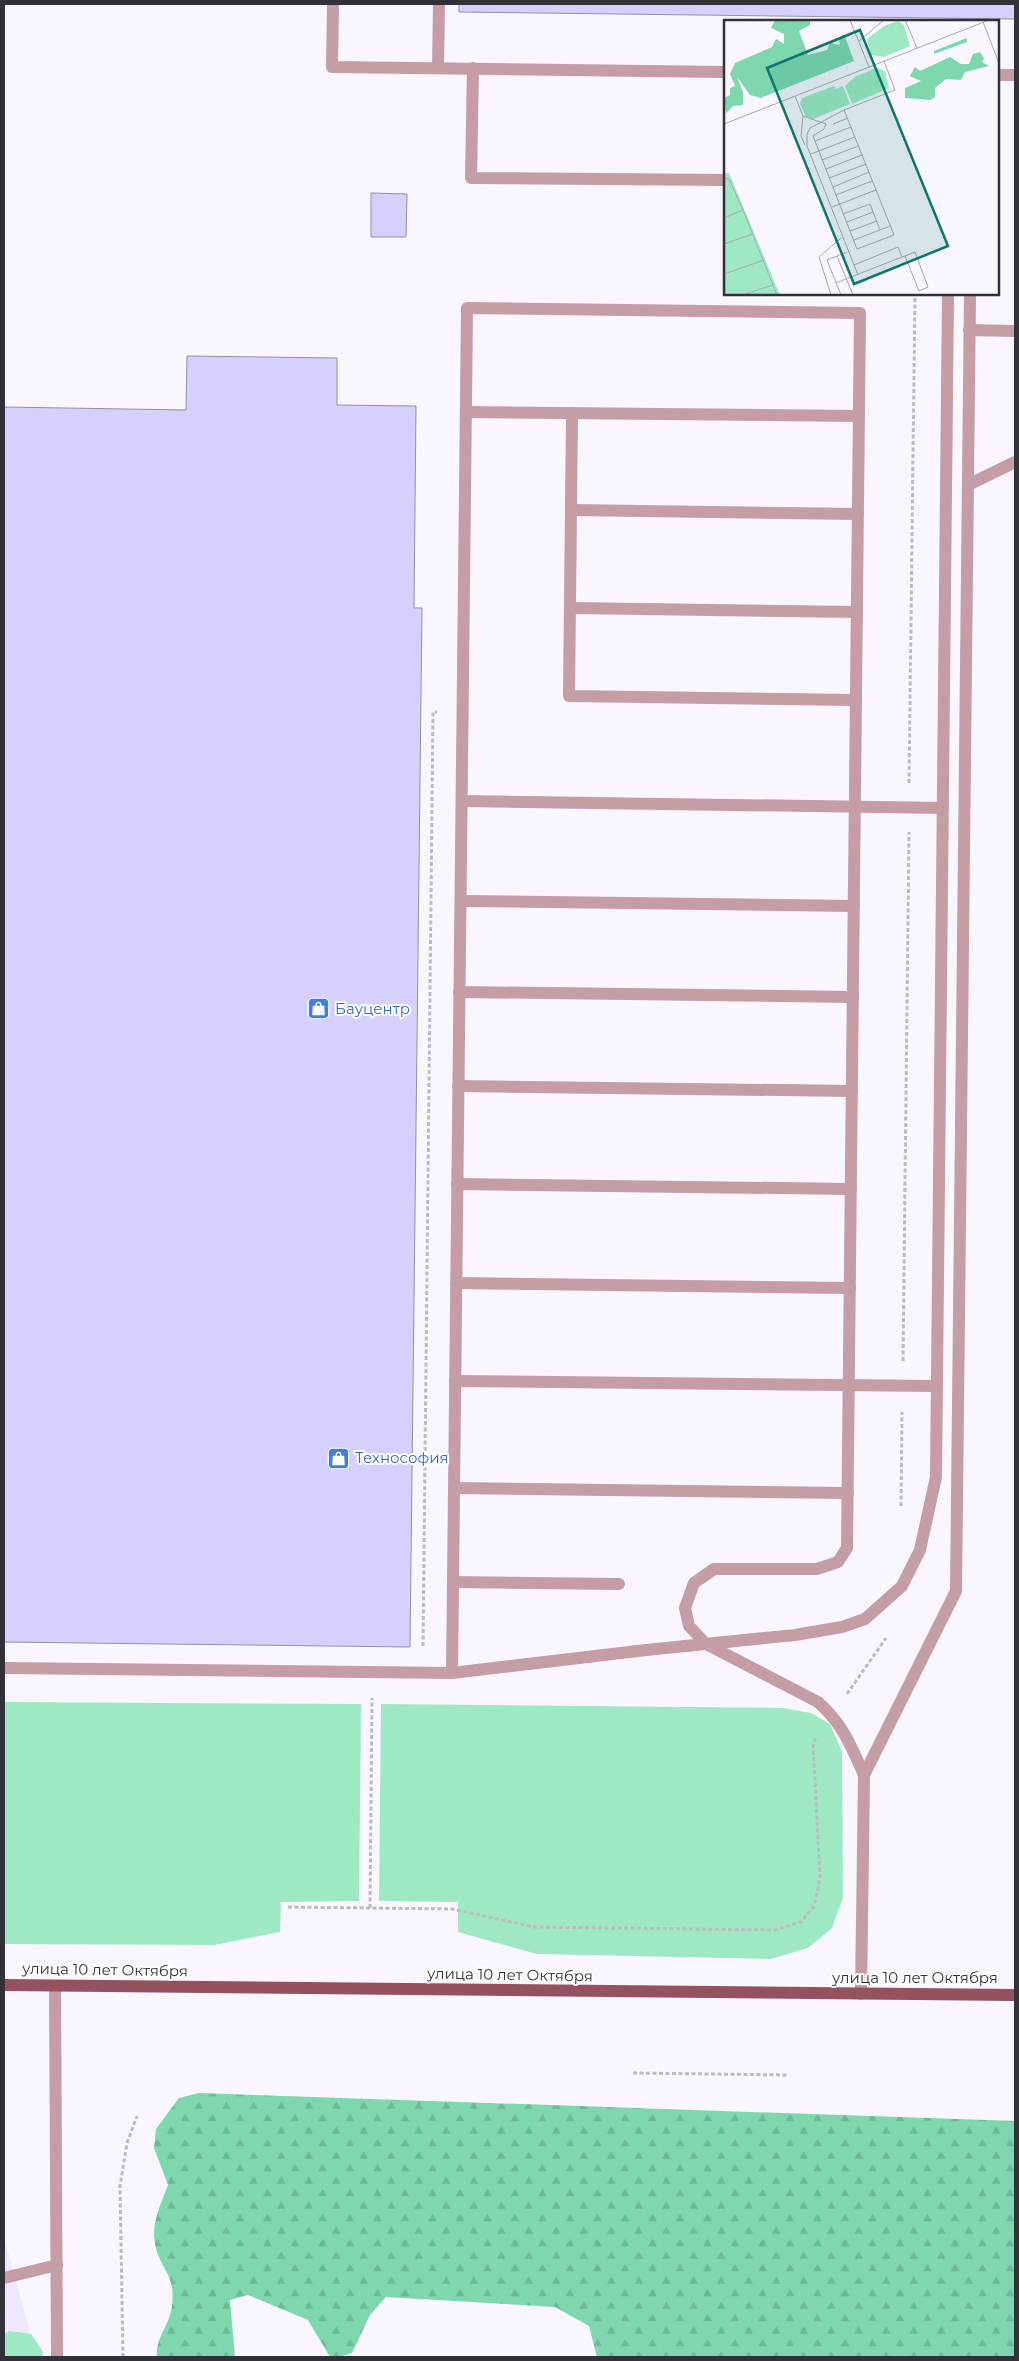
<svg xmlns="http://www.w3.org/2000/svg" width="1019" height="2361" viewBox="0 0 1019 2361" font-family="Montserrat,sans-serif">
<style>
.built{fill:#f0e8fc}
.grass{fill:#9ee9c3}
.forest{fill:url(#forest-firs)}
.building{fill:#d6d0ff;stroke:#9290a2}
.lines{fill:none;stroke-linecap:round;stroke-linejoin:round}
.path{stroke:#bdbac2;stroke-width:3;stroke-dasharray:4 2.5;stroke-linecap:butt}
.lane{stroke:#c59da4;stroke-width:12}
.street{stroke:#c59da4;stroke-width:12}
.primary{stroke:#94515f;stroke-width:12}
.labels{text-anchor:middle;stroke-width:4;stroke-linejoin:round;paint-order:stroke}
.shop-label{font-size:15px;fill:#366cbe;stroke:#fff;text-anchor:start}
.street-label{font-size:15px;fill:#333138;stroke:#fff}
.inset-road{fill:none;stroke:#aaa7af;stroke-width:1}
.view{fill:#0f766e;fill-opacity:0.15;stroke:#0f766e;stroke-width:2.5}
.inset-edge{fill:none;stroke:#333138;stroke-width:2.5}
</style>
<defs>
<pattern id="forest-firs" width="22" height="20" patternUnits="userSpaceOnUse" patternTransform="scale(1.25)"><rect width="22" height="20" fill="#7ed7ad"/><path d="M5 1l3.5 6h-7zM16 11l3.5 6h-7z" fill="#6db996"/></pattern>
</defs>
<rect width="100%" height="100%" fill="#f9f6fe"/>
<path class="built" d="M 4,2238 L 31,2334 L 43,2352 L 43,2357 L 4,2357 Z"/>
<g class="grass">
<path d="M 4,1702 L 361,1704 L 359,1901 L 281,1902 L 280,1932 L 214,1945 L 4,1944 Z"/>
<path d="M 381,1704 L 783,1708 L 811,1713 L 830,1724 L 842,1752 L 843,1898 L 832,1928 L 808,1948 L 771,1959 L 537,1954 L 458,1932 L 458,1902 L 379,1901 Z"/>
<path d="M 9,2331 L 31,2334 L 43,2352 L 43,2357 L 4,2357 L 4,2334 Z"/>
</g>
<path class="forest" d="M 199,2093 L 1015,2121 L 1015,2357 L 597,2357 L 589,2326 L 555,2307 L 386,2297 L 370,2315 L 352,2353 L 339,2357 L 330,2357 L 308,2320 L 248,2295 L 230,2300 L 235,2357 L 157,2357 C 155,2338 170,2325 172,2306 C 176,2273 160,2270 155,2244 C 151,2223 161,2204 168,2185 L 154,2148 L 156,2129 L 179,2098 Z"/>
<g class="building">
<path d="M 459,4 L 1015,4 L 1015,19 L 459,12 Z"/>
<path d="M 371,193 L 407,194 L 406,237 L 371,237 Z"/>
<path d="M 187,356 L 337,358 L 337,405 L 416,406 L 414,608 L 422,608 L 410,1647 L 4,1642 L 4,407 L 186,410 Z"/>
</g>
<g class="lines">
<g class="path">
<path d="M 909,783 L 915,294"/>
<path d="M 903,1361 L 909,832"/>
<path d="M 901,1506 L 902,1412"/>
<path d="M 423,1646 L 433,712 L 437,712"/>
<path d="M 847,1694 L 886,1638"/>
<path d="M 288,1907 L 452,1909 L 534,1927 L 775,1930 L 801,1922 L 814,1906 L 820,1879 L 813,1743 L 816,1738"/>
<path d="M 370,1908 L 372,1698"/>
<path d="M 633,2073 L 787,2075"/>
<path d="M 123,2357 L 120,2186 L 127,2143 L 137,2116"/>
</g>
<g class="lane">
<path d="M 333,4 L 332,67 L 725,72"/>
<path d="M 438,68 L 439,4"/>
<path d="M 473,68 L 471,178 L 725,180"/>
<path d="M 998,75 L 1015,75"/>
<path d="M 969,330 L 1015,331"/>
<path d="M 466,412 L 859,416"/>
<path d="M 572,413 L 569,696 L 856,700"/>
<path d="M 968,485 L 1015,462"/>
<path d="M 571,510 L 858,514"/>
<path d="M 570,608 L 857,612"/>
<path d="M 462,801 L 943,808"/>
<path d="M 461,901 L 854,906"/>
<path d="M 459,992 L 853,997"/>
<path d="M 458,1086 L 852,1091"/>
<path d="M 457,1184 L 851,1189"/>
<path d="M 456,1283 L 850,1288"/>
<path d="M 455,1381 L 936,1386"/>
<path d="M 454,1488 L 848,1493"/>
<path d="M 453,1582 L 619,1584"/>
<path d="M 4,1668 L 452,1673 L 646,1650 L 795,1635 L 842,1627 L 865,1619 L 902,1586 L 920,1550 L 936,1477 L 948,294"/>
<path d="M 452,1673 L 467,308 L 860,313 L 847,1548 L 838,1562 L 817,1569 L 714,1569 L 694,1583 L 685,1608 L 689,1626 L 706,1644 L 818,1702 C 843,1724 851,1746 864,1775 L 861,1994"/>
<path d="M 864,1775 L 956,1591 L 970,294"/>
<path d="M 4,2278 L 57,2265"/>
</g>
<path class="street" d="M 55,1986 L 57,2357"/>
<path class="primary" d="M 4,1985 L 1015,1995"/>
</g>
<defs>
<symbol id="shop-square" viewBox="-11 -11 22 22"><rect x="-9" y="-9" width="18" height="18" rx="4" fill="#3f7fe0" stroke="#fff"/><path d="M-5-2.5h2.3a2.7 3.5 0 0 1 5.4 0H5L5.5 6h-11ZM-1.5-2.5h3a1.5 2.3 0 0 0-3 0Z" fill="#fff"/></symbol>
</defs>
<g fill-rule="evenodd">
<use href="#shop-square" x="306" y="996" width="25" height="25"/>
<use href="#shop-square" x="326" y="1446" width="25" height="25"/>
</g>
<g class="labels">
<g class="shop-label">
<text x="335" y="1014">Бауцентр</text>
<text x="355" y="1463">Технософия</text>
</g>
<g class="street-label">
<text transform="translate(105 1970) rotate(1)" y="5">улица 10 лет Октября</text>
<text transform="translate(510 1975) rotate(1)" y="5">улица 10 лет Октября</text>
<text x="915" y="1983">улица 10 лет Октября</text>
</g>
</g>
<g transform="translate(724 20)">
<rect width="275" height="275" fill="#f9f6fe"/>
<path d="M 174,1 L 180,5 L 186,26 L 160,37 L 147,35 L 143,19 L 160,6 ZM 153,48 L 161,51 L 165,68 L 128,84 L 121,66 L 132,56 ZM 110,66 L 112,69 L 119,66 L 126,84 L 89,99 L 82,97 L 76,84 L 78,78 Z" fill="#9ee9c3"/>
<path d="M 51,0 L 86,0 L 86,5 L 75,11 L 84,35 L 103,30 L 106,23 L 116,25 L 115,19 L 120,14 L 130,41 L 37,78 L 26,75 L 13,57 L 19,72 L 19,85 L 9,86 L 2,93 L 0,78 L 6,75 L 6,68 L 11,66 L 6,54 L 11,43 L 48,27 L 52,19 L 60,24 L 60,14 L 47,8 ZM 243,18 L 243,22 L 210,34 L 210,31 ZM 256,32 L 260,38 L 258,42 L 265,46 L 241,52 L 237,60 L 222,59 L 211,68 L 211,77 L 206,80 L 181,78 L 181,68 L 197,61 L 186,56 L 191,47 L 196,51 L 226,37 L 237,44 L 245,44 L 249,34 Z" fill="#7ed7ad"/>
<path d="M 0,153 L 5,153 L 56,275 L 0,275 Z" fill="#9ee9c3"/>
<path class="inset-road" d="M 126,0 L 145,47M 181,0 L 193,28M 259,2 L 275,43M 135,21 L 160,0M 71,76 L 79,96 L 77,116 L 81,125M 79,96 L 102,104 L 100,109 L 89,116 L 133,229 L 170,215 L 120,90M 0,104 L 265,0M 109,104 L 124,98M 91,121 L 127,107M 87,134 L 131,117M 98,140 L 134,126M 102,149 L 138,135M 0,158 L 5,159 L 19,190 L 53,275M 105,158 L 142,144M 109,167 L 145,152M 112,175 L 148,161M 108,187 L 152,170M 119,194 L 146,184 L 156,210M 0,198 L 19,190M 123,202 L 149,192M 126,211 L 153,201M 130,220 L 166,206M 0,224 L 29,214M 113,236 L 129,275M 130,245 L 174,227 L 178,237M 0,254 L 40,240M 134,255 L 83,126 L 83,114 L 86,108 L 120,90 L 171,70 L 160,41M 112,263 L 132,255 L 178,237 L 181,236 L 191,232 L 204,267 L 195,271 L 181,236M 18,275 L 49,265M 107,275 L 95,237 L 117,218M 117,275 L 103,240 L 123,232"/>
<path class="view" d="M 136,10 L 224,226 L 130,264 L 43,48 Z"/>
<rect width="275" height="275" class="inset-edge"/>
</g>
<rect width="1019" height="2361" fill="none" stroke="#333138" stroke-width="10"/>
</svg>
